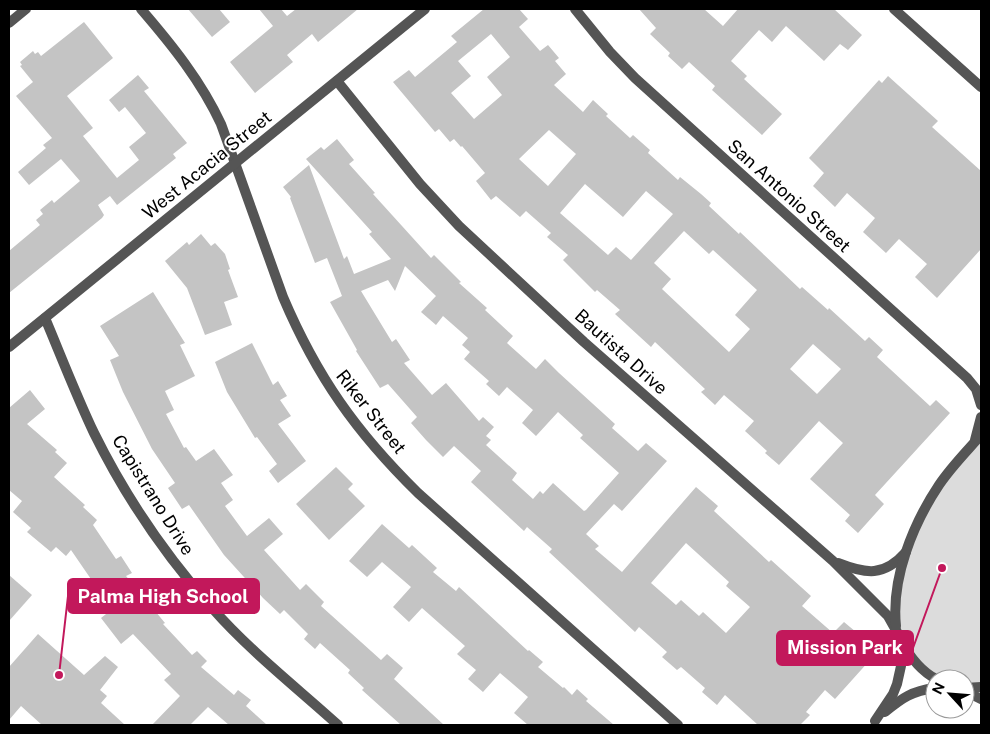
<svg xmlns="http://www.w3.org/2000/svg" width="990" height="734" viewBox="0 0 990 734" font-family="'Public Sans',sans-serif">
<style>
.green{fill:#dcdcdc}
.building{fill:#c4c4c4;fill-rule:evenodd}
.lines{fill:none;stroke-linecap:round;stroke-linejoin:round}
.minor{stroke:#555;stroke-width:10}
.tertiary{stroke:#555;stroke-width:10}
.labels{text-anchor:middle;stroke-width:4;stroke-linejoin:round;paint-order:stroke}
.street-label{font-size:18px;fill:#000;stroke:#fff}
.leader{fill:none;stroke:#c2185b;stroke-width:2}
.callout-dot{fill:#c2185b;stroke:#fff;stroke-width:2}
.callout{fill:#c2185b;stroke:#c2185b;stroke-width:2}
.callout-label{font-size:19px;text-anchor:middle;font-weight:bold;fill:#fff}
</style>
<rect width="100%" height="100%" fill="#fff"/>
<path class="green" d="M 981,435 L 981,687 L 965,688 L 965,679 L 936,679 L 908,655 L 896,621 L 900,578 L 928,503 Z"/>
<g class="building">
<path d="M 188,9 L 219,9 L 230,22 L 212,37 Z"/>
<path d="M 259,9 L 281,9 L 287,16 L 296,9 L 358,9 L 318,42 L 312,34 L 287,55 L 293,62 L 255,93 L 230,62 L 273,26 Z"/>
<path d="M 484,9 L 519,9 L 528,19 L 519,27 L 540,51 L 548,45 L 559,58 L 555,61 L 566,74 L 554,85 L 583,112 L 593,100 L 608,114 L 606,116 L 630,138 L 633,135 L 650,150 L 648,153 L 678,180 L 680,177 L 701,194 L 711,203 L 709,206 L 739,234 L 740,232 L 800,289 L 802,287 L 828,310 L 829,308 L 865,341 L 869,337 L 883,350 L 877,357 L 930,406 L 936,400 L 950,413 L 875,495 L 884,504 L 858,533 L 845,521 L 850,515 L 810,479 L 843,443 L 819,421 L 779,465 L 765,453 L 767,451 L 745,431 L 754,421 L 724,395 L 715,405 L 701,392 L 705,389 L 655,342 L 651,347 L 615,314 L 620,310 L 597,290 L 595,292 L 563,260 L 568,255 L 547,237 L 551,233 L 526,211 L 520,217 L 496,196 L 491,200 L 476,181 L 485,173 L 462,146 L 461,147 L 454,139 L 450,142 L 439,129 L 435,132 L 393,82 L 409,70 L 415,77 L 457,42 L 451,36 ZM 491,34 L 510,57 L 487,77 L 502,95 L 474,119 L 451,93 L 471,76 L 458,61 ZM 549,130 L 576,154 L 548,186 L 519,159 ZM 585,184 L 623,217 L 646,191 L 673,214 L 631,260 L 616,247 L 608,255 L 560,213 ZM 684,231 L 709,254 L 713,250 L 757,290 L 735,315 L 750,329 L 729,352 L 662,289 L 671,279 L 654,263 ZM 813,344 L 841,369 L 817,394 L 790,369 Z"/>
<path d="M 639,9 L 704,9 L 723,26 L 738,9 L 834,9 L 862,35 L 848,50 L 840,44 L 824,61 L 786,26 L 772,42 L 759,30 L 731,61 L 747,76 L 744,79 L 782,114 L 762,135 L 712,90 L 715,86 L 689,62 L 682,69 L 668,56 L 670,53 L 650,34 L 656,28 Z"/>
<path d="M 84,22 L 113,58 L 67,96 L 93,128 L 83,136 L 117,178 L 139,160 L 129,147 L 146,133 L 125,107 L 119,112 L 109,100 L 138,75 L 149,88 L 144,91 L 187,143 L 173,154 L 176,158 L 117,205 L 110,196 L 98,205 L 104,215 L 102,218 L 9,293 L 9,251 L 40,225 L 36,220 L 43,214 L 40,210 L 52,200 L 54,203 L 80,181 L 61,159 L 29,185 L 18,172 L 46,148 L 43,145 L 52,138 L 16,96 L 33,82 L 20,66 L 22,65 L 20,62 L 33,51 L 35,54 L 38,52 L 41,56 Z"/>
<path d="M 888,76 L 938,121 L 932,127 L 981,171 L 981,249 L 937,298 L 915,277 L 927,264 L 899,239 L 886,253 L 863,232 L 875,218 L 847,193 L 835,207 L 813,186 L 824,173 L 809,158 L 879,80 L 882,83 Z"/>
<path d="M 337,139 L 354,160 L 349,164 L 375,193 L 373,194 L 431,258 L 434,255 L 461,282 L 459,283 L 487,308 L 485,310 L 513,336 L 507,343 L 536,369 L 545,359 L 559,373 L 615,424 L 612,428 L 638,451 L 646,443 L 667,461 L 622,511 L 614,504 L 586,534 L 599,546 L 595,549 L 622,572 L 696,487 L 718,506 L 714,511 L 769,562 L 771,560 L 811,596 L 802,606 L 833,633 L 844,622 L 862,637 L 854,647 L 870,660 L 835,699 L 825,690 L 806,712 L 810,715 L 800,725 L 758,725 L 725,695 L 717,705 L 702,692 L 705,688 L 681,667 L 677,670 L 662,657 L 667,652 L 639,627 L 635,632 L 549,552 L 552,549 L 527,527 L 524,531 L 471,482 L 481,471 L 454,446 L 443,457 L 426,440 L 411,423 L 417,417 L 388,384 L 380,388 L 356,351 L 357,350 L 330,302 L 342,296 L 327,258 L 315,263 L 290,198 L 291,197 L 283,187 L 309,165 L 344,259 L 347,256 L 354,274 L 391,259 L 369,234 L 372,232 L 306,159 L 321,147 L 324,150 ZM 405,266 L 436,296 L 421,312 L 436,325 L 443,316 L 468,338 L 462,345 L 470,352 L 464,359 L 489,381 L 486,384 L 499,396 L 507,387 L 533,410 L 522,423 L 536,436 L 558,412 L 583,435 L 580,438 L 619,473 L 586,510 L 584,511 L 553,483 L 543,494 L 540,491 L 533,499 L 512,480 L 517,473 L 486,445 L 491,440 L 486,436 L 494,427 L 483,417 L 479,421 L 446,383 L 432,395 L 404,363 L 410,360 L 396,339 L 392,342 L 361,291 L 388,280 L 395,291 ZM 686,543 L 729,582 L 726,586 L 750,607 L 726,633 L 703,612 L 699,616 L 681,600 L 676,605 L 651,583 Z"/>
<path d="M 201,234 L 211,246 L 215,243 L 225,254 L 230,269 L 228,270 L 238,297 L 224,302 L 232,325 L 205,335 L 187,288 L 165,261 L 187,242 L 189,245 Z"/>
<path d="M 153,292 L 185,343 L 180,345 L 195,376 L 165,391 L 174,410 L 166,414 L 184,448 L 186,447 L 196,461 L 214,449 L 233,475 L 221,483 L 233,500 L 225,506 L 247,536 L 269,518 L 283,534 L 264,550 L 300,590 L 306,584 L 324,602 L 321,606 L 381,660 L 387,654 L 403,668 L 394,679 L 444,725 L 401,725 L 362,690 L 364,688 L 348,673 L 350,670 L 320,643 L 315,649 L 304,639 L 308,634 L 284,610 L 280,614 L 263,598 L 224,555 L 189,505 L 182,509 L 168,488 L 175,483 L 152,449 L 123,392 L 110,360 L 119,356 L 100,326 Z"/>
<path d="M 252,343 L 273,385 L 278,381 L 287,396 L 280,400 L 291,416 L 278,424 L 306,461 L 278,483 L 269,471 L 277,464 L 257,437 L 255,438 L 227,392 L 215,362 Z"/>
<path d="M 30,390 L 45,409 L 27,424 L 57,450 L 55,452 L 67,463 L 54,477 L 85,505 L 83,507 L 97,520 L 93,525 L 116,559 L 121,556 L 132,573 L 126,576 L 165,623 L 163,624 L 192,655 L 197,651 L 207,661 L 201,667 L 234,695 L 238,690 L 251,700 L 246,706 L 267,725 L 229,725 L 208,707 L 190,725 L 152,725 L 180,696 L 164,680 L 171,674 L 133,634 L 121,644 L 101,618 L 120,603 L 104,579 L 95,585 L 71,550 L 66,556 L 56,547 L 51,552 L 27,532 L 31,528 L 13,512 L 22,501 L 9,490 L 9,408 Z"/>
<path d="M 336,467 L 353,484 L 348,489 L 365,506 L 329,540 L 296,504 Z"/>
<path d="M 382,524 L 409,548 L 412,545 L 437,568 L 433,572 L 456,591 L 459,587 L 528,651 L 529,650 L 543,662 L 538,667 L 563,688 L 564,687 L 572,695 L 577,689 L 588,699 L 586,701 L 614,725 L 528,725 L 514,713 L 528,697 L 500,673 L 483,692 L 468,679 L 476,670 L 457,654 L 465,646 L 422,608 L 409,622 L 393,607 L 411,587 L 382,562 L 367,577 L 349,561 Z"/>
<path d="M 9,575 L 32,595 L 9,621 Z"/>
<path d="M 38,634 L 84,675 L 105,656 L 118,667 L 100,690 L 107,696 L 101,703 L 125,725 L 42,725 L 21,706 L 9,720 L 9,667 Z"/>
</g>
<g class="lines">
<g class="minor">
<path d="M 575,9 L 610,52 L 635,78 L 967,378 L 976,389 L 981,405"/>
<path d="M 894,9 L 981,87"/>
<path d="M 9,23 L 26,9"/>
<path d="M 337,81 L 420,184 L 459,226 L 584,342 L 833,561 L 888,616 L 897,632 L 900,646 L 901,666 L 897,684 L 893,694 L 875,721"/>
<path d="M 45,318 C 61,356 76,395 94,433 C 125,496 166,556 213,609 C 250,651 296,687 338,725"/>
<path d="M 975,440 L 981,417"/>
<path d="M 838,563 C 866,574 884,577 906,552"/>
<path d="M 896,626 C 891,578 913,524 939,485 C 951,467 967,451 981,435"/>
<path d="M 902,642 C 910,657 921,671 936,679"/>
<path d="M 965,688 L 981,687"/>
<path d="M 965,691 L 981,699"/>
<path d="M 885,712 C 902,698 912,691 935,688"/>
</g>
<g class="tertiary">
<path d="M 141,9 C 172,45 201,81 221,124 L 283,297 C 317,377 356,432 418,493 L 678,725"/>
<path d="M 9,347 L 425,9"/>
</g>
</g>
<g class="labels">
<g class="street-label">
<text transform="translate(207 165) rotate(-39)" y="6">West Acacia Street</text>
<text transform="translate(789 196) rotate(42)" y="6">San Antonio Street</text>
<text transform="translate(621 352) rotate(42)" y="6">Bautista Drive</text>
<text transform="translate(371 412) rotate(52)" y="6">Riker Street</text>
<text transform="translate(153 495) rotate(58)" y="6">Capistrano Drive</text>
</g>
</g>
<path class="leader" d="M59 675L68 596M942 568L913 648"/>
<g class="callout-dot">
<circle cx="59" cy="675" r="5"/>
<circle cx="942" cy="568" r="5"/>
</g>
<g class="callout">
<rect x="68" y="579" width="191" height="34" rx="5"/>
<rect x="777" y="631" width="136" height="34" rx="5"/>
</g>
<g class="callout-label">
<text x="163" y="603">Palma High School</text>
<text x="845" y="654">Mission Park</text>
</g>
<rect width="990" height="734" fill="none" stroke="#000000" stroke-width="20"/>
<g transform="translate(950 694) rotate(296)"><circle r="24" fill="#ffffff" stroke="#999999"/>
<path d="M0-4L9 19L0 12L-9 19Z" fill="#000000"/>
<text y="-8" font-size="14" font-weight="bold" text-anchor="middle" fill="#000000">N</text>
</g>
</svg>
